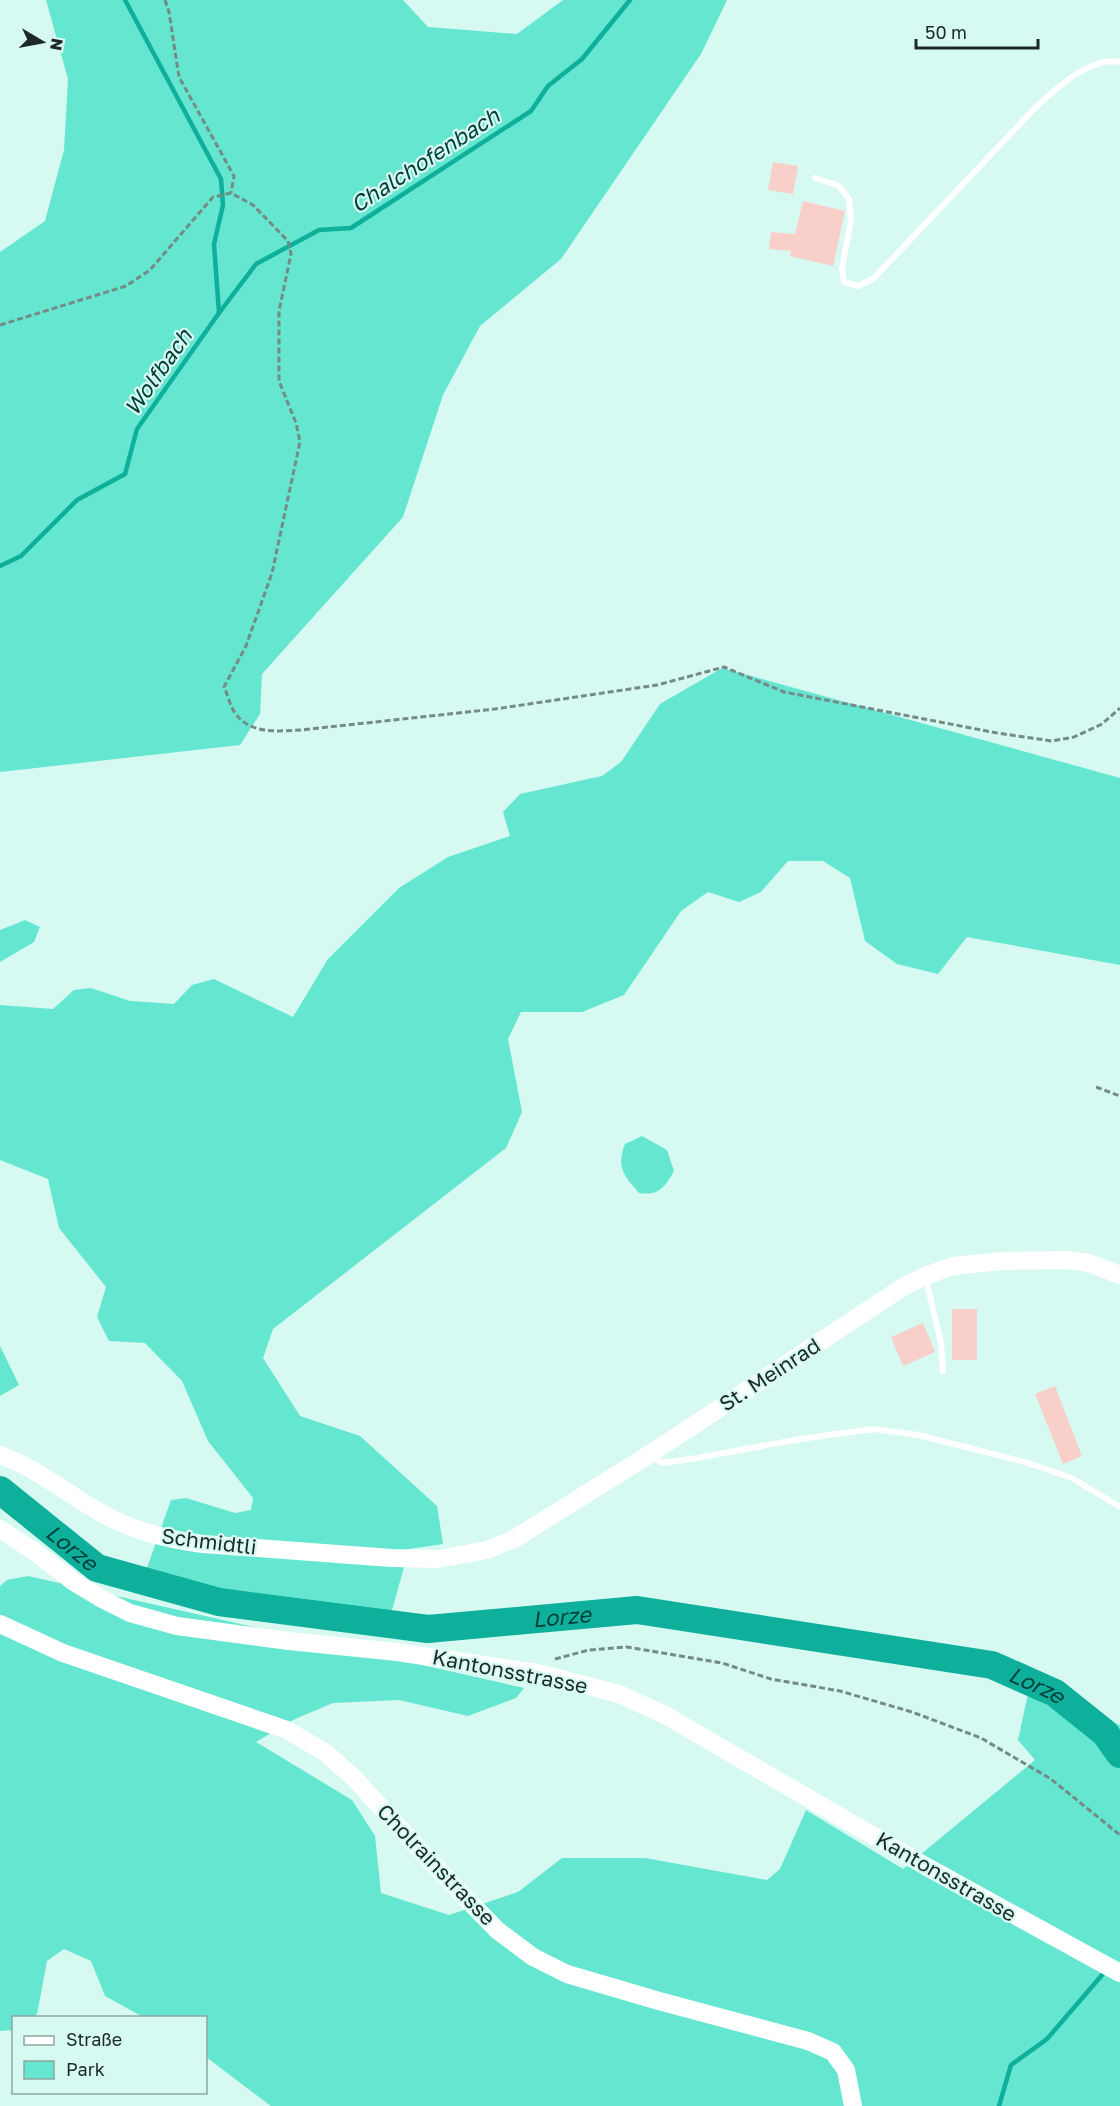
<svg xmlns="http://www.w3.org/2000/svg" width="1120" height="2106" viewBox="0 0 1120 2106" font-family="'Golos Text',sans-serif">
<style>
.green{fill:#64e6d0}
.lines{fill:none;stroke-linecap:round;stroke-linejoin:round}
.stream{stroke:#0eaf9b;stroke-width:4.5}
.river{stroke:#0eaf9b;stroke-width:28}
.building{fill:#f9cfca}
.path{stroke:#748b86;stroke-width:3;stroke-dasharray:6 3;stroke-linecap:butt}
.lane{stroke:#fff;stroke-width:6}
.secondary{stroke:#fff;stroke-width:18}
.labels{text-anchor:middle;stroke-width:4.5;stroke-linejoin:round;paint-order:stroke}
.street-label{font-size:21px;fill:#1c2926;stroke:#d6f9f1}
.water-label{font-size:22px;font-style:italic;fill:#003e36;stroke:#d6f9f1}
</style>
<rect width="100%" height="100%" fill="#d6f9f1"/>
<g class="green">
<path d="M 46,0 L 403,0 L 428,27 L 517,34 L 563,0 L 727,0 L 701,54 L 561,259 L 480,326 L 443,395 L 403,517 L 262,674 L 260,714 L 240,745 L 0,772 L 0,252 L 45,221 L 64,150 L 68,79 Z"/>
<path d="M 722,668 L 1120,778 L 1120,965 L 967,937 L 938,974 L 897,964 L 865,941 L 850,878 L 823,861 L 788,861 L 761,892 L 739,902 L 708,892 L 681,911 L 624,995 L 582,1012 L 521,1012 L 508,1039 L 522,1112 L 506,1148 L 273,1329 L 263,1358 L 300,1416 L 360,1436 L 437,1506 L 443,1544 L 409,1549 L 389,1621 L 143,1579 L 171,1500 L 186,1498 L 235,1513 L 251,1510 L 253,1498 L 208,1441 L 182,1381 L 145,1343 L 109,1341 L 97,1317 L 106,1287 L 59,1228 L 48,1179 L 0,1160 L 0,1005 L 53,1009 L 74,990 L 91,988 L 130,1001 L 174,1004 L 192,985 L 214,979 L 293,1017 L 328,959 L 399,888 L 448,857 L 510,836 L 503,812 L 520,794 L 602,776 L 621,762 L 660,704 Z"/>
<path d="M 25,920 L 40,927 L 34,942 L 0,962 L 0,930 Z"/>
<path d="M 642,1136 L 667,1150 L 674,1171 C 665,1187 659,1196 639,1193 C 624,1175 616,1168 625,1144 Z"/>
<path d="M 0,1346 L 19,1385 L 0,1396 Z"/>
<path d="M 28,1576 L 524,1688 L 516,1698 L 468,1716 L 399,1700 L 333,1703 L 295,1719 L 256,1742 L 352,1800 L 375,1836 L 381,1893 L 449,1915 L 518,1892 L 562,1858 L 645,1858 L 767,1880 L 780,1869 L 806,1810 L 903,1869 L 1035,1760 L 1018,1740 L 1028,1694 L 1061,1713 L 1103,1719 L 1120,1725 L 1120,2106 L 271,2106 L 206,2057 L 206,2018 L 143,2017 L 105,1996 L 91,1961 L 64,1949 L 47,1961 L 37,2014 L 33,2017 L 14,2018 L 13,2030 L 0,2031 L 0,1586 L 7,1580 Z"/>
</g>
<g class="lines">
<g class="stream">
<path d="M 125,0 L 221,179 L 223,205 L 214,244 L 219,313"/>
<path d="M 0,566 L 21,556 L 77,500 L 125,474 L 137,429 L 219,313 L 256,264 L 319,230 L 351,228 L 531,111 L 548,86 L 582,59 L 630,0"/>
<path d="M 999,2106 L 1011,2065 L 1047,2039 L 1102,1975"/>
</g>
<path class="river" id="s1" d="M 0,1490 L 97,1568 L 219,1602 L 428,1629 L 637,1610 L 992,1665 L 1055,1693 L 1105,1733 L 1120,1754"/>
</g>
<g class="building">
<path d="M 773,162 L 798,166 L 793,194 L 768,190 Z"/>
<path d="M 803,201 L 845,211 L 833,266 L 790,256 L 791,251 L 769,249 L 771,232 L 795,234 Z"/>
<rect x="952" y="1309" width="25" height="51"/>
<path d="M 923,1323 L 935,1352 L 903,1366 L 891,1337 Z"/>
<path d="M 1055,1386 L 1082,1456 L 1063,1464 L 1035,1394 Z"/>
</g>
<g class="lines">
<g class="path">
<path d="M 165,0 L 169,12 L 179,77 L 234,176 L 231,193"/>
<path d="M 0,325 L 126,286 L 150,270 L 213,197 L 231,193 L 253,205 L 288,241 L 291,254 L 279,311 L 279,381 L 296,423 L 300,442 L 272,573 L 246,646 L 224,687 C 228,695 230,706 235,713 C 251,735 278,731 301,730 L 495,709 L 657,685 L 724,667 L 784,692 L 997,733 L 1052,741 L 1074,737 L 1102,724 L 1120,708"/>
<path d="M 1096,1087 L 1120,1096"/>
<path d="M 555,1659 L 589,1650 L 627,1647 L 722,1663 L 771,1679 L 840,1691 L 912,1712 L 981,1738 L 1051,1779 L 1120,1835"/>
</g>
<g class="lane">
<path d="M 815,178 L 839,186 L 849,199 L 851,221 L 842,268 L 844,282 L 858,286 L 873,279 L 1036,107 C 1057,88 1090,56 1120,62"/>
<path d="M 926,1279 L 941,1343 L 943,1371"/>
<path d="M 652,1455 L 662,1463 L 697,1458 L 800,1439 L 874,1429 L 918,1435 L 1025,1462 L 1072,1478 L 1120,1507"/>
</g>
<g class="secondary">
<path d="M 0,1455 C 37,1468 67,1494 101,1513 C 133,1531 166,1539 203,1544 L 391,1558 L 438,1559 L 487,1550 L 514,1539 L 650,1454 L 903,1287 L 925,1276 L 953,1266 L 1002,1261 L 1068,1260 L 1089,1263 L 1120,1275"/>
<path d="M 0,1529 L 35,1552 L 74,1582 L 102,1599 L 130,1613 L 177,1626 L 289,1641 L 397,1652 L 538,1673 L 619,1694 L 665,1715 L 927,1867 L 1120,1973"/>
<path d="M 0,1624 L 63,1653 L 287,1730 L 326,1753 L 354,1778 L 427,1858 L 497,1930 L 533,1957 L 567,1974 L 659,2001 L 808,2041 L 833,2052 L 846,2070 L 853,2106"/>
</g>
</g>
<g class="labels">
<g class="street-label">
<text transform="translate(770 1375) rotate(-33)" y="7">St. Meinrad</text>
<text transform="translate(209 1542) rotate(7)" y="7">Schmidtli</text>
<text transform="translate(510 1672) rotate(11)" y="7">Kantonsstrasse</text>
<text transform="translate(436 1865) rotate(46)" y="7">Cholrainstrasse</text>
<text transform="translate(946 1877) rotate(30)" y="7">Kantonsstrasse</text>
</g>
<g class="water-label">
<text transform="translate(425 160) rotate(-33)" y="8">Chalchofenbach</text>
<text transform="translate(158 372) rotate(-55)" y="8">Wolfbach</text>
<text dy="8" stroke="none"><textPath href="#s1" startOffset="92">Lorze</textPath></text>
<text dy="8" stroke="none"><textPath href="#s1" startOffset="596">Lorze</textPath></text>
<text dy="8" stroke="none"><textPath href="#s1" startOffset="1080">Lorze</textPath></text>
</g>
</g>
<rect x="12" y="2016" width="195" height="78" fill="#d6f9f1" stroke="#8ca6a0" stroke-width="1.5"/>
<rect x="24" y="2036" width="30" height="9" fill="#ffffff" stroke="#8ca6a0" stroke-width="1.5"/>
<text x="66" y="2046" font-size="18" fill="#1c2926">Straße</text>
<rect x="24" y="2061" width="30" height="18" fill="#64e6d0" stroke="#8ca6a0" stroke-width="1.5"/>
<text x="66" y="2076" font-size="18" fill="#1c2926">Park</text>
<g transform="translate(42 42) rotate(100)" stroke="#d6f9f1" stroke-width="4.5" paint-order="stroke">
<path d="M0-4.5L10 22L0 15L-10 22Z" fill="#1c2926"/>
<text y="-9" font-size="16" font-weight="bold" text-anchor="middle" fill="#1c2926">N</text>
</g>
<path d="M916 39v9h122v-9" fill="none" stroke="#1c2926" stroke-width="3"/>
<text x="925" y="39" font-size="18" fill="#1c2926" stroke="#d6f9f1" stroke-width="4.5" paint-order="stroke">50 m</text>
</svg>
